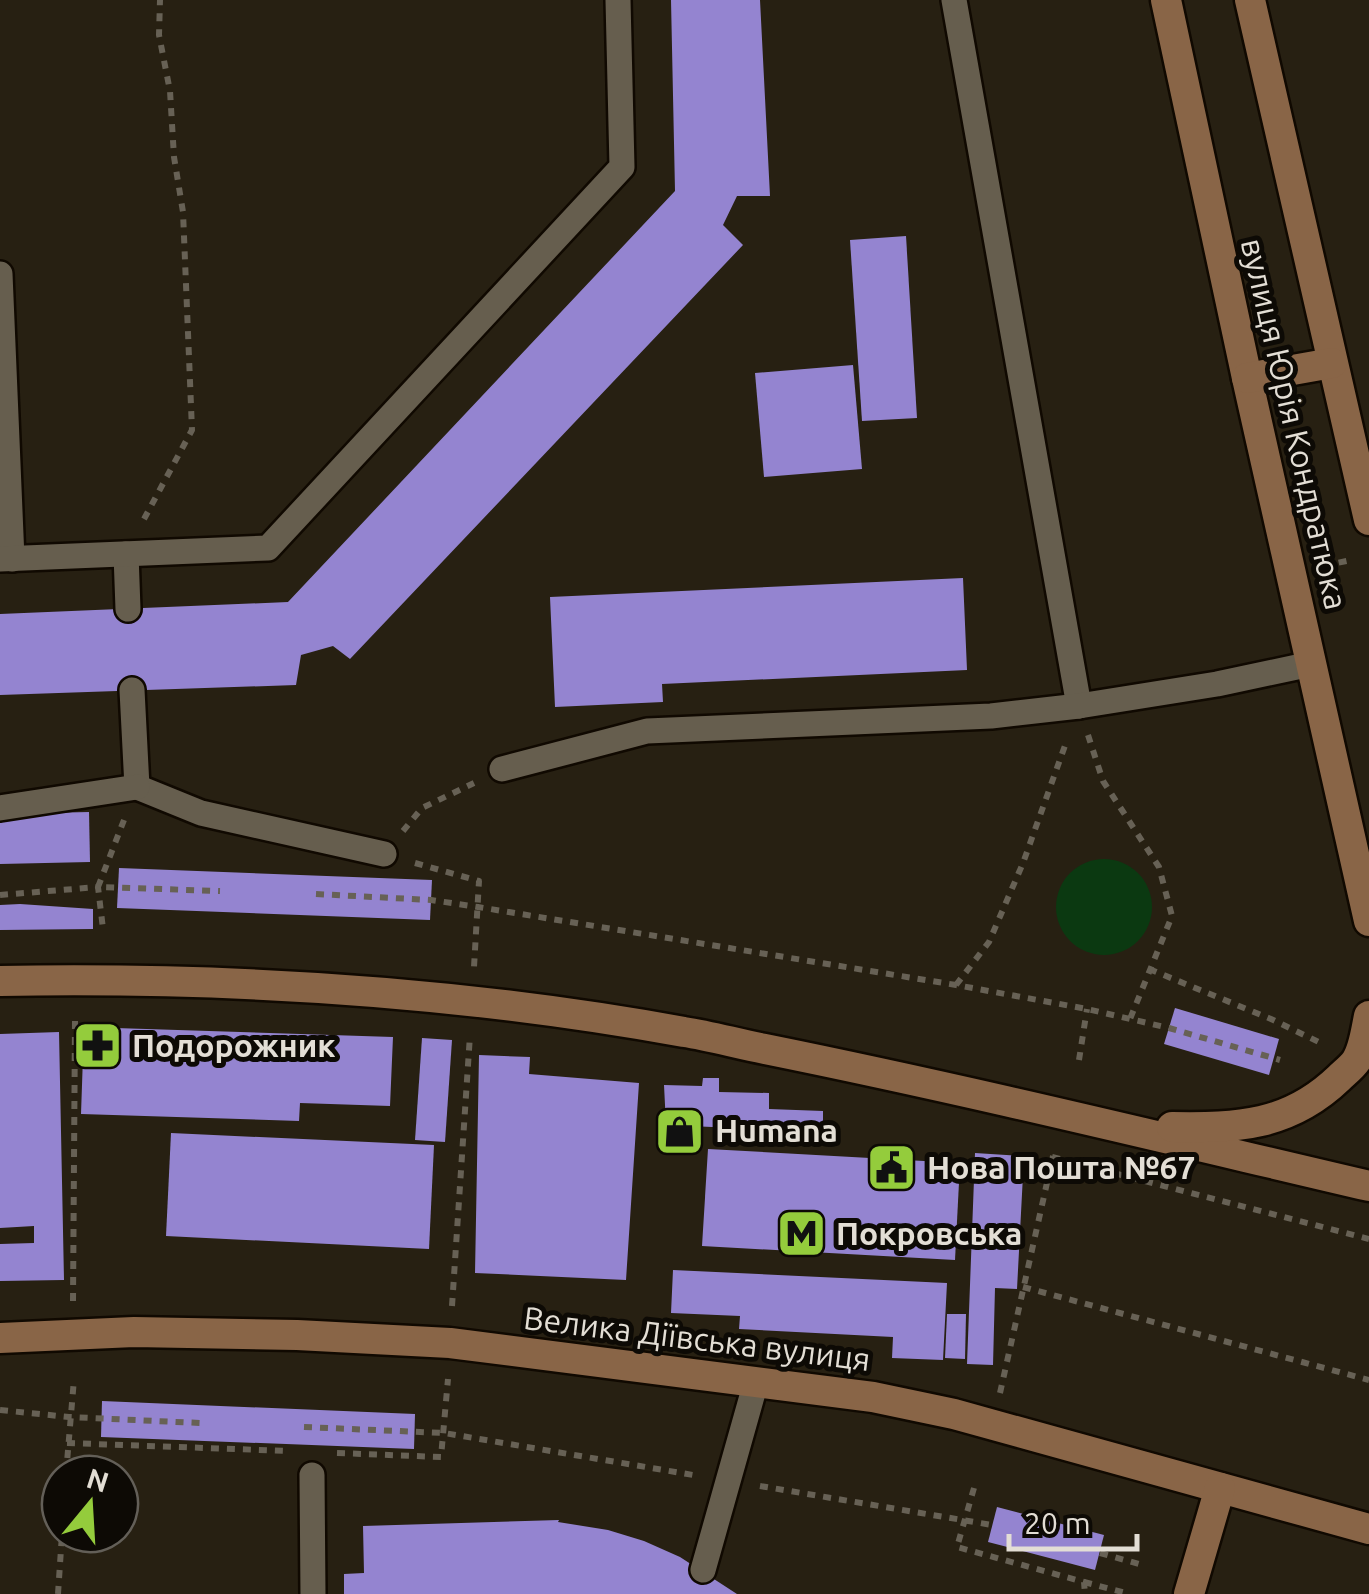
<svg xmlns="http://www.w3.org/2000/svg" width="1369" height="1594" viewBox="0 0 1369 1594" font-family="Ubuntu,sans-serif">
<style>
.green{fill:#0b3911}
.building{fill:#9484d0}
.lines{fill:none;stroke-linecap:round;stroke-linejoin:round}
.lane-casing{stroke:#100901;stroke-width:30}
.secondary-casing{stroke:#100901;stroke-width:35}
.path{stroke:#676155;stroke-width:6;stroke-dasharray:8 8;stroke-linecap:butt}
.lane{stroke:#665e4e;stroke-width:25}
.secondary{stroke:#896547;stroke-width:30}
.labels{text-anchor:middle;stroke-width:10;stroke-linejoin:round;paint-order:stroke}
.street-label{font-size:32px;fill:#e3ded5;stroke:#0d0a05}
.poi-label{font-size:32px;font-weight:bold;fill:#e3ded5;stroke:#0d0a05;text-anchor:start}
</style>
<rect width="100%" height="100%" fill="#272012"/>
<circle class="green" cx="1104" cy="907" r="48"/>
<g class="building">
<path d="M 671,0 L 760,0 L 770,196 L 737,196 L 723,225 L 743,245 L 350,659 L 333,646 L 301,655 L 296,685 L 0,695 L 0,614 L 288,602 L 675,191 Z"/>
<path d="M 906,236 L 917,418 L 862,421 L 850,240 Z"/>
<path d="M 853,365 L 862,469 L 764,477 L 755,373 Z"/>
<path d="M 963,578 L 967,670 L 662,684 L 663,702 L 555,707 L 550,597 Z"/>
<path d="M 89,812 L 90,862 L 0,864 L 0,814 Z"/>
<path d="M 119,868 L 432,880 L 430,920 L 117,908 Z"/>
<path d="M 20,904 L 93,909 L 93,929 L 0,930 L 0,905 Z"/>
<path d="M 1175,1008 L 1279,1039 L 1269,1075 L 1164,1044 Z"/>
<path d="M 84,1027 L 393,1037 L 390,1106 L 300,1103 L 299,1121 L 81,1114 Z"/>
<path d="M 59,1032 L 64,1280 L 0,1281 L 0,1244 L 34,1243 L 34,1226 L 0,1228 L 0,1034 Z"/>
<path d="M 422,1038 L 452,1040 L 445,1142 L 415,1140 Z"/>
<path d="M 479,1055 L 530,1057 L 529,1074 L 639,1083 L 626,1280 L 475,1273 Z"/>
<path d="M 703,1078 L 719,1078 L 719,1092 L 769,1093 L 769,1109 L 823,1111 L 823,1132 L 666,1125 L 664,1085 L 702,1086 Z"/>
<path d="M 171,1133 L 434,1145 L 429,1249 L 166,1236 Z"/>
<path d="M 708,1149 L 960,1163 L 955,1260 L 702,1246 Z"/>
<path d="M 975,1153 L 1024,1156 L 1017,1289 L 995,1288 L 993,1365 L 967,1364 Z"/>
<path d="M 673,1270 L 947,1283 L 943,1360 L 892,1358 L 893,1337 L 739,1329 L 740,1316 L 671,1313 Z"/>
<path d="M 947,1314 L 966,1314 L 965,1359 L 945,1358 Z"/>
<path d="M 102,1401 L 415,1414 L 414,1449 L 101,1437 Z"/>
<path d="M 997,1507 L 1104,1535 L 1095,1570 L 988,1542 Z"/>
<path d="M 559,1520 L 558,1522 L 608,1530 L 644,1541 L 680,1557 L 737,1594 L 344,1594 L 344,1574 L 364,1573 L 363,1526 Z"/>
</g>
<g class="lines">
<defs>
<g id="lane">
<path d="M 954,0 L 1079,706"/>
<path d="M 0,274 L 12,559"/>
<path d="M 126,554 L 128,609"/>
<path d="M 0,559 L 268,548 L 622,167 L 618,0"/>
<path d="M 132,690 L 137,787 L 201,813 L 384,854"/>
<path d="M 502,769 L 647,731 L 991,716 L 1079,706 L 1217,684 L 1311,664"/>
<path d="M 0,808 L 137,787"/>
<path d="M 312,1475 L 313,1594"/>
<path d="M 703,1570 L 756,1382"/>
</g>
<g id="secondary">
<path d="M 1166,0 L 1247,378 L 1369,921"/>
<path d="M 1250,0 L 1369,520"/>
<path d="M 1247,378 L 1332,363"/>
<path d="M 0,981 C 228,977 459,991 684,1032 C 711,1036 738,1044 765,1049 C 968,1090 1168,1139 1369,1186"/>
<path d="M 1172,1127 C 1238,1128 1289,1126 1339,1078 C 1344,1073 1352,1067 1356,1061 C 1364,1049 1366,1030 1369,1016"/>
<path d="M 0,1338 L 134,1332 L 297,1335 L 450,1343 L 873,1397 L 954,1414 L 1369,1529"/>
<path d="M 1189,1594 L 1220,1488"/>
</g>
</defs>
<use href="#lane" class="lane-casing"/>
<use href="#secondary" class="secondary-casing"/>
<g class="path">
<path d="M 144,519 L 192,430 L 183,212 L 174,157 L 170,91 L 159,35 L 160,0"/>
<path d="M 1323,566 L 1351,560"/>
<path d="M 1088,735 L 1103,781 L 1159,867 L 1172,916 L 1130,1019"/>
<path d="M 124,820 L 98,887 L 220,891"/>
<path d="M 403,831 L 422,808 L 474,783"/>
<path d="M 415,863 L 479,881 L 474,967"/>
<path d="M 316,894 L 431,900 L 478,907 L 956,985 L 1087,1009 L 1169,1028 L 1280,1060"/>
<path d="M 0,895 L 98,887 L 103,929"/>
<path d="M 1149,969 L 1271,1019 L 1325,1045"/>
<path d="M 956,985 L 989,942 L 1023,863 L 1067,740"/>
<path d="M 1079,1060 L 1087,1009"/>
<path d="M 1052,1157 L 1369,1239"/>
<path d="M 1023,1287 L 1369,1380"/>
<path d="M 73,1301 L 75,1021 L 82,1019"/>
<path d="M 452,1306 L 470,1035"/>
<path d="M 1000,1393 L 1053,1156"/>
<path d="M 0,1410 L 69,1417 L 200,1423"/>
<path d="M 304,1427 L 444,1433 L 699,1476"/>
<path d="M 67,1443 L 289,1451"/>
<path d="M 337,1453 L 441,1457 L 448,1379"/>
<path d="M 66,1474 L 74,1379"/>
<path d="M 760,1486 L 992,1525"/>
<path d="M 974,1488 L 957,1547 L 1084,1582 L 1085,1594"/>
<path d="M 1100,1553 L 1139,1564"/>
<path d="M 1084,1582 L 1130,1594"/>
<path d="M 58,1594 L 62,1534"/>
</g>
<use href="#lane" class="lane"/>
<use href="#secondary" class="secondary"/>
</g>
<defs>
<symbol id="pharmacy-square" viewBox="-11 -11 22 22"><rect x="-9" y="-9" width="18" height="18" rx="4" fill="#94cc3c" stroke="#0d0a05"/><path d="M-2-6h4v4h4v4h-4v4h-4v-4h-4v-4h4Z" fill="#111"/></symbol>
<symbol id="shop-square" viewBox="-11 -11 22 22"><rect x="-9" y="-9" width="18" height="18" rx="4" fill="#94cc3c" stroke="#0d0a05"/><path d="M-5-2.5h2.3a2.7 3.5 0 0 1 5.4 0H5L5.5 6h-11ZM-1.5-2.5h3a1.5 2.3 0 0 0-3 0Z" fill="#111"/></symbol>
<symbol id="civic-square" viewBox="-11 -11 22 22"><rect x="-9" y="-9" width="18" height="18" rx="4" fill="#94cc3c" stroke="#0d0a05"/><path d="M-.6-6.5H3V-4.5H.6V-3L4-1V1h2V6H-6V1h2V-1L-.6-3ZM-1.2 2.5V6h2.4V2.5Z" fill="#111"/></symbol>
<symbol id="metro-square" viewBox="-11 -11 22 22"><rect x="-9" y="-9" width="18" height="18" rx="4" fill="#94cc3c" stroke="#0d0a05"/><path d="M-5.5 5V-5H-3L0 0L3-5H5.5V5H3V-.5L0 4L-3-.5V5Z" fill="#111"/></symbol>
</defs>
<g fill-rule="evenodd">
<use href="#pharmacy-square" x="70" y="1018" width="55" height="55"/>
<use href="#shop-square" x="652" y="1104" width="55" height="55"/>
<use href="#civic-square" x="864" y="1140" width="55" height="55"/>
<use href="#metro-square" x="774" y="1206" width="55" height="55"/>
</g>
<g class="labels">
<g class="street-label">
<text transform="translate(1294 424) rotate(77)" y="11">вулиця Юрія Кондратюка</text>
<text transform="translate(697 1339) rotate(7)" y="11">Велика Діївська вулиця</text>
</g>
<g class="poi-label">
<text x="132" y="1057">Подорожник</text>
<text x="715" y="1142">Humana</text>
<text x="927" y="1179">Нова Пошта №67</text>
<text x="836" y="1245">Покровська</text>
</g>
</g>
<g transform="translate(90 1504) rotate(18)"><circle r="48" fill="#0d0a05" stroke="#635f58" stroke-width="2.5"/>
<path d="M0-8L18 38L0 25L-18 38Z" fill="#94cc3c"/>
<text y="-15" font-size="28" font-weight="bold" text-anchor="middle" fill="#e3ded5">N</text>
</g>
<path d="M1009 1534v15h128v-15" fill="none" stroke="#e3ded5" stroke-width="5"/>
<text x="1024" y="1534" font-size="30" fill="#e3ded5" stroke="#0d0a05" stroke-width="8" paint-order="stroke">20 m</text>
</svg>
